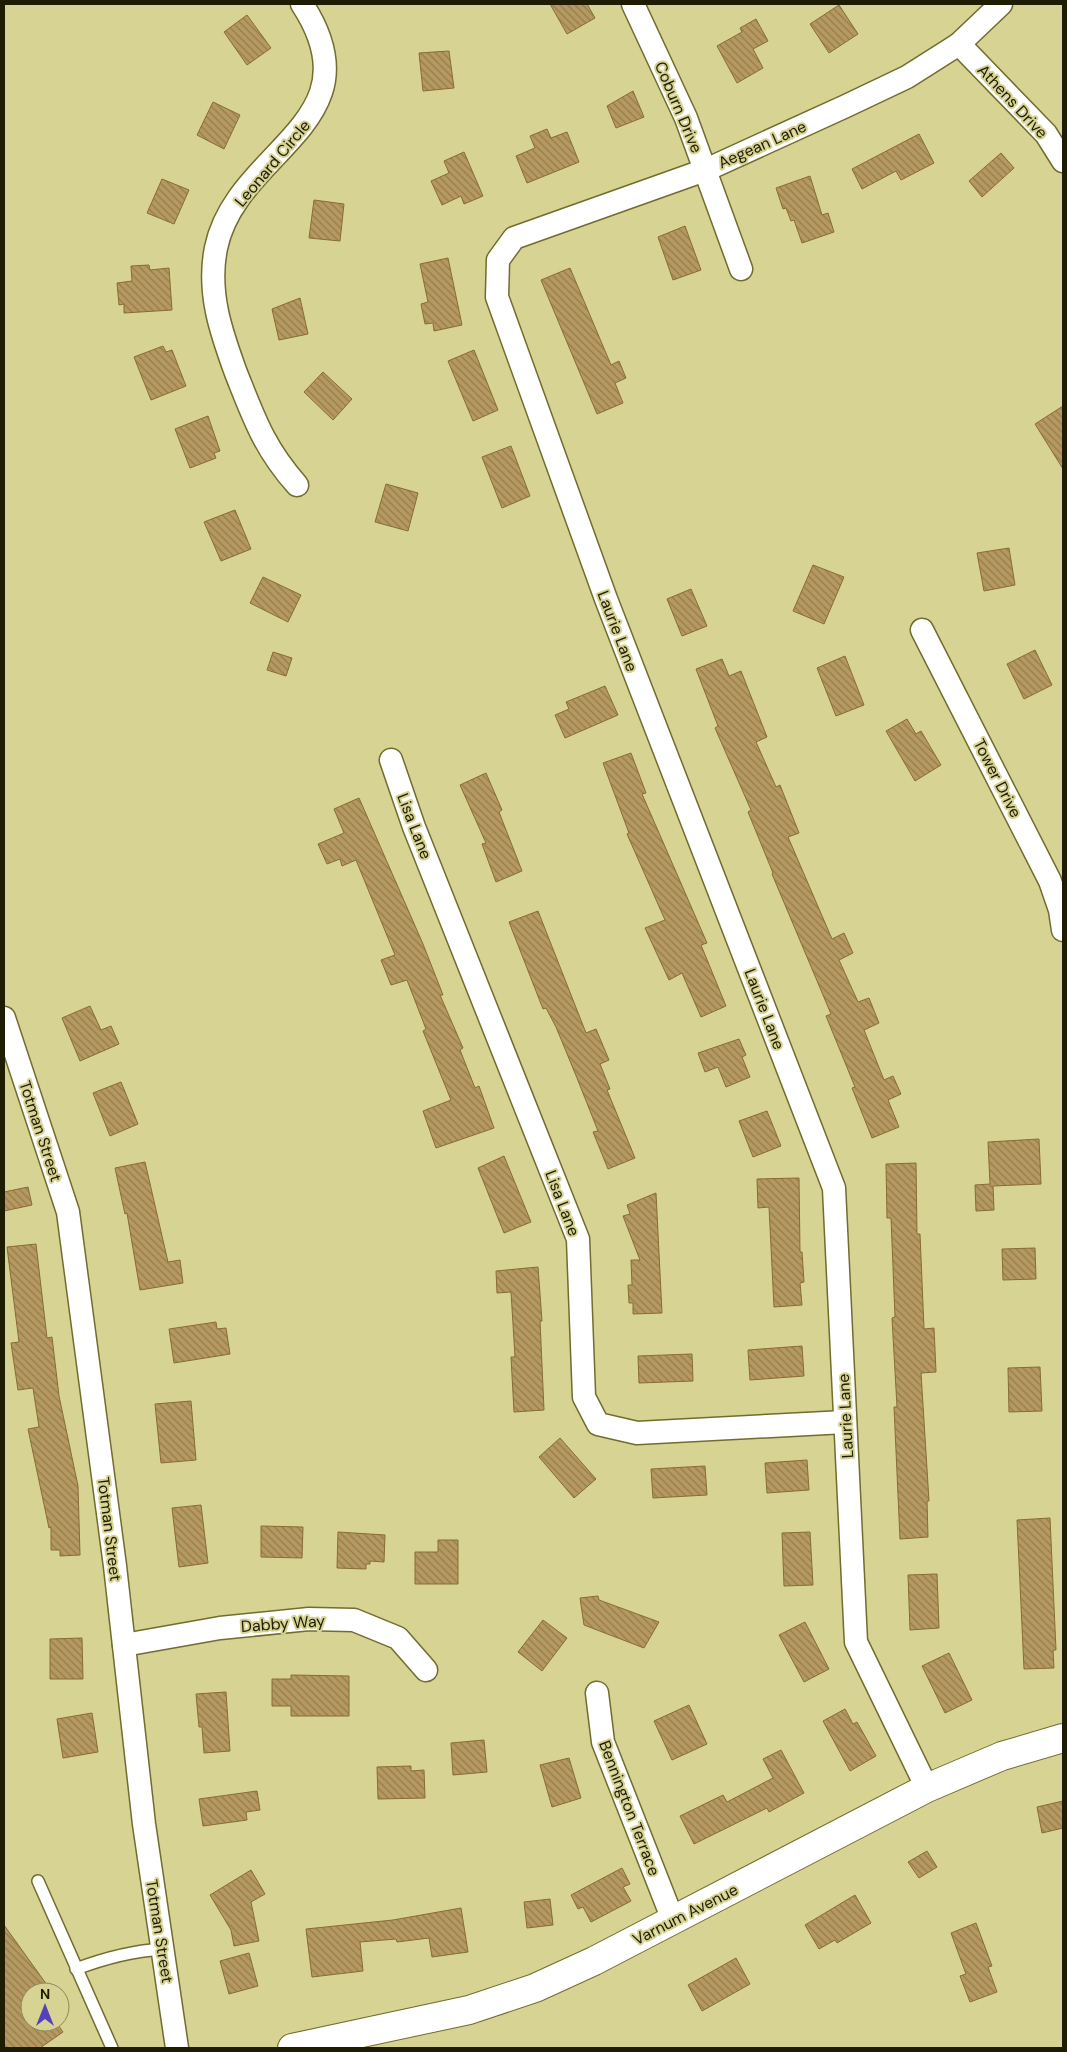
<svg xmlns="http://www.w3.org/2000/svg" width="1067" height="2052" viewBox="0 0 1067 2052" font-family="'DM Sans',sans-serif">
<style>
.building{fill:url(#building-back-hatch);stroke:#876c33}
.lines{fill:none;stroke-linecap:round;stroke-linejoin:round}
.service-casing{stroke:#716c2f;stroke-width:14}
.minor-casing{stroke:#716c2f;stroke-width:25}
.secondary-casing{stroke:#716c2f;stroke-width:30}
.service{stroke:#fff;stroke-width:11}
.minor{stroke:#fff;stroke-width:22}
.secondary{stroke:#fff;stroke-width:28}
.labels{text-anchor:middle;stroke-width:4;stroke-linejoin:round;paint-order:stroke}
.street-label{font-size:16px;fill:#1e1c03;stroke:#d7d393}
</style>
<defs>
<pattern id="building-back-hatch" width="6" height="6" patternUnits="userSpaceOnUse" patternTransform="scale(1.25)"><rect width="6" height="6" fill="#b59960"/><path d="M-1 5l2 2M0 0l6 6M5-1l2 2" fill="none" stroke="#937c4d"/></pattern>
</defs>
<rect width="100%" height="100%" fill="#d7d393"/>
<g class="building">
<path d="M 550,4 L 587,4 L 595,18 L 567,34 Z"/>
<path d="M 839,5 L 858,34 L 829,53 L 810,24 Z"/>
<path d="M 247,15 L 271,48 L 247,65 L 224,32 Z"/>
<path d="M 756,19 L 768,41 L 753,49 L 763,68 L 737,83 L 717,46 L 742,32 L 740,28 Z"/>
<path d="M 449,51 L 454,88 L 423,91 L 419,53 Z"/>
<path d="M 633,91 L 644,117 L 616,128 L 607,106 Z"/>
<path d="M 213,102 L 240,115 L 224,149 L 197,135 Z"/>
<path d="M 547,129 L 551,138 L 567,132 L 579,162 L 527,183 L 516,156 L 535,148 L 530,136 Z"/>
<path d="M 919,134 L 934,163 L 901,180 L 896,171 L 862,189 L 852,169 Z"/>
<path d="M 464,152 L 483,196 L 464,204 L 461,196 L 442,205 L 431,181 L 449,173 L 444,161 Z"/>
<path d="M 1001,153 L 1014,168 L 982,197 L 969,181 Z"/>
<path d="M 810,176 L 822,215 L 828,213 L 834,232 L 802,243 L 794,220 L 791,221 L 786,208 L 783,209 L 776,188 Z"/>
<path d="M 162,179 L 189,190 L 174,224 L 147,213 Z"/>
<path d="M 314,200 L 344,204 L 340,241 L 309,238 Z"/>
<path d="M 685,226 L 701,270 L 673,280 L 658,237 Z"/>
<path d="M 448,258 L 462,325 L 434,331 L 433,323 L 425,324 L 421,304 L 428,302 L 420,264 Z"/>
<path d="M 149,265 L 150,270 L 169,268 L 172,310 L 124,313 L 124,304 L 119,305 L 117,283 L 132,281 L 131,266 Z"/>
<path d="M 570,268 L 611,365 L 619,361 L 626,378 L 615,383 L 623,403 L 597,414 L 541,280 Z"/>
<path d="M 300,298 L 308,334 L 279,340 L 272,309 Z"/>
<path d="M 163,346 L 166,352 L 172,350 L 186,386 L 151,400 L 134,357 Z"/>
<path d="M 474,350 L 498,410 L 473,421 L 448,361 Z"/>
<path d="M 323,372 L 352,399 L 333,420 L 304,392 Z"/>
<path d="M 1063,406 L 1063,469 L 1035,424 Z"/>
<path d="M 208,416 L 220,451 L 214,453 L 216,458 L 190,468 L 175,429 Z"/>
<path d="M 511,446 L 530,496 L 502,508 L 482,457 Z"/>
<path d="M 386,484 L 418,493 L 408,531 L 375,522 Z"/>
<path d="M 235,510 L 251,549 L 221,561 L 204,522 Z"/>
<path d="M 1009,548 L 1015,585 L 984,591 L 977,553 Z"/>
<path d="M 813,565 L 844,577 L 824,624 L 793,611 Z"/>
<path d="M 263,577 L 301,595 L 288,622 L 250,603 Z"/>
<path d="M 691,589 L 707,626 L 682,636 L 667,599 Z"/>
<path d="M 1035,650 L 1052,685 L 1024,699 L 1007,664 Z"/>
<path d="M 273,652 L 292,658 L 286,676 L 267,670 Z"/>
<path d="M 845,656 L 864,705 L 836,716 L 817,668 Z"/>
<path d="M 722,659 L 729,676 L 741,671 L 767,737 L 756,742 L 776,787 L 780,785 L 799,833 L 788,837 L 832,939 L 844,933 L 853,953 L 839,960 L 858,1002 L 869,998 L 879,1023 L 864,1030 L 884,1080 L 893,1076 L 901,1094 L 888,1100 L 899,1127 L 872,1138 L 852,1088 L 855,1087 L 826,1016 L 831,1014 L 772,874 L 773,873 L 748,812 L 751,810 L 715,728 L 718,726 L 696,669 Z"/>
<path d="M 605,686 L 618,715 L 565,738 L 555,715 L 569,709 L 566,702 Z"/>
<path d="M 907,719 L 916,734 L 921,731 L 941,765 L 915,781 L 886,731 Z"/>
<path d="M 631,753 L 646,793 L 642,794 L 707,943 L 701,945 L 726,1006 L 701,1017 L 682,973 L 669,980 L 645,928 L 665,920 L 627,834 L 629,833 L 603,763 Z"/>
<path d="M 486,773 L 502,810 L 499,812 L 522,871 L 496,882 L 482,844 L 486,843 L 460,785 Z"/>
<path d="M 359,798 L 423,944 L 443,995 L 440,995 L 463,1048 L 460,1050 L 475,1088 L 479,1086 L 494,1128 L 436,1148 L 423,1111 L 451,1100 L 423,1031 L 426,1029 L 407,980 L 391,985 L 381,960 L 395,955 L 356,860 L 342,866 L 340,859 L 327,864 L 318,844 L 344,833 L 334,809 Z"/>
<path d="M 538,911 L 586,1033 L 596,1029 L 609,1060 L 600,1064 L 610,1089 L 607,1090 L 635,1158 L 608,1169 L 593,1132 L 598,1131 L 577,1078 L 556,1027 L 546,1008 L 543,1009 L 509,922 Z"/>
<path d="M 90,1006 L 101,1030 L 111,1026 L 119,1044 L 80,1061 L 62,1018 Z"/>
<path d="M 739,1039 L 746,1055 L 742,1057 L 750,1077 L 726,1087 L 718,1067 L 705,1072 L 698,1053 Z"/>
<path d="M 121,1082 L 138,1124 L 110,1136 L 93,1093 Z"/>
<path d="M 767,1111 L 781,1146 L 753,1157 L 739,1121 Z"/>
<path d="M 1039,1139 L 1041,1184 L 993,1186 L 994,1210 L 976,1211 L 975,1185 L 990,1184 L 988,1142 Z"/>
<path d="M 504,1156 L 531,1222 L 504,1233 L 478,1168 Z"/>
<path d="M 145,1162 L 168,1262 L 180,1260 L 183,1283 L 140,1290 L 127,1213 L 125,1214 L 115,1168 Z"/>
<path d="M 916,1163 L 917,1234 L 920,1234 L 924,1329 L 934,1328 L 936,1372 L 921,1373 L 929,1501 L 927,1501 L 928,1537 L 900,1539 L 894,1407 L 897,1407 L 892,1318 L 895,1317 L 891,1218 L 887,1218 L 886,1164 Z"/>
<path d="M 799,1178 L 800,1252 L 802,1252 L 804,1282 L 800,1283 L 802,1305 L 774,1307 L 769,1207 L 758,1208 L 757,1179 Z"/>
<path d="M 28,1187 L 32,1205 L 4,1211 L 4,1192 Z"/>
<path d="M 656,1193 L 662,1313 L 633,1314 L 633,1303 L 629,1303 L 628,1285 L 632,1285 L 631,1260 L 640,1260 L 623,1216 L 630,1214 L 627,1205 Z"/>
<path d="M 36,1244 L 47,1338 L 52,1337 L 59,1396 L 78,1486 L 80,1555 L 60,1556 L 60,1550 L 51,1550 L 51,1527 L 49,1528 L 28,1429 L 39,1427 L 33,1388 L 18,1390 L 11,1343 L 19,1342 L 7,1247 Z"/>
<path d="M 1035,1248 L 1036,1279 L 1003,1280 L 1002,1249 Z"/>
<path d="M 538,1267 L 542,1321 L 540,1321 L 544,1410 L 514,1412 L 511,1357 L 515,1357 L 511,1292 L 497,1293 L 496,1271 Z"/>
<path d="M 216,1322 L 217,1329 L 226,1328 L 230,1354 L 174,1363 L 169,1329 Z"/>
<path d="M 802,1346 L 804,1376 L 750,1380 L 748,1350 Z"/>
<path d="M 692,1354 L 693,1381 L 639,1383 L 638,1356 Z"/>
<path d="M 1040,1367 L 1042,1411 L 1009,1412 L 1008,1368 Z"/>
<path d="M 191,1401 L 196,1460 L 161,1463 L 155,1404 Z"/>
<path d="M 560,1438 L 596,1479 L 574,1498 L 539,1457 Z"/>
<path d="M 807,1460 L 809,1490 L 767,1493 L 765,1463 Z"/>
<path d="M 705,1466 L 707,1495 L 653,1498 L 651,1469 Z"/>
<path d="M 201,1505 L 208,1563 L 179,1567 L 172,1508 Z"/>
<path d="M 1050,1518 L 1056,1650 L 1053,1650 L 1054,1668 L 1024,1669 L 1017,1520 Z"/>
<path d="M 261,1526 L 303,1527 L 302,1558 L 261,1557 Z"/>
<path d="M 338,1532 L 385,1535 L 384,1562 L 370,1561 L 370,1564 L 366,1564 L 366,1569 L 337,1568 Z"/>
<path d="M 810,1532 L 813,1585 L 784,1586 L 782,1533 Z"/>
<path d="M 438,1540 L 458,1540 L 458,1584 L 415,1584 L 415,1552 L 438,1552 Z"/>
<path d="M 937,1574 L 939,1628 L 910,1630 L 908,1575 Z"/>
<path d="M 598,1596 L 599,1600 L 659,1622 L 644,1648 L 584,1625 L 580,1598 Z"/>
<path d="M 543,1620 L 567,1638 L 542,1671 L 518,1652 Z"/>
<path d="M 805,1622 L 829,1669 L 804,1682 L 779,1635 Z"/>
<path d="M 82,1638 L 83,1679 L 50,1679 L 50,1639 Z"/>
<path d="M 949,1653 L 972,1700 L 945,1713 L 922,1666 Z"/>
<path d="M 291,1675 L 349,1676 L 349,1716 L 291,1716 L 291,1706 L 272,1706 L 272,1679 L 291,1679 Z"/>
<path d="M 226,1692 L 230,1751 L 204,1753 L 202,1727 L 199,1727 L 196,1694 Z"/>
<path d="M 689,1705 L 707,1744 L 672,1760 L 654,1721 Z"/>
<path d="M 845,1709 L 853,1724 L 857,1722 L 876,1756 L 850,1771 L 823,1721 Z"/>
<path d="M 92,1713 L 98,1752 L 63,1758 L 57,1719 Z"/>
<path d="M 484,1740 L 487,1772 L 453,1775 L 451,1743 Z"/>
<path d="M 781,1750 L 804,1793 L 769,1812 L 767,1808 L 694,1844 L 680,1816 L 723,1795 L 727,1802 L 773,1778 L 763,1759 Z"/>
<path d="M 569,1758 L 581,1798 L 552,1807 L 540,1765 Z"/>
<path d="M 411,1766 L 411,1771 L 424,1770 L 425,1798 L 378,1799 L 377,1767 Z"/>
<path d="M 257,1791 L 260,1810 L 246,1812 L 247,1820 L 203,1826 L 199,1799 Z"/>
<path d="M 1063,1801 L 1063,1828 L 1042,1833 L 1037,1807 Z"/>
<path d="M 927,1851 L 937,1867 L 919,1878 L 908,1862 Z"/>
<path d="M 622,1868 L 630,1884 L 623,1887 L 631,1901 L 591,1922 L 583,1907 L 578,1909 L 571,1895 Z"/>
<path d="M 251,1870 L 265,1894 L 251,1902 L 259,1941 L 234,1946 L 231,1930 L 210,1895 Z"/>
<path d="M 855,1895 L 871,1923 L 837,1943 L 835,1940 L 819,1949 L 805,1925 Z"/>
<path d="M 550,1899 L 553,1925 L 527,1928 L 524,1902 Z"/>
<path d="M 461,1908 L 468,1952 L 432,1957 L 429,1938 L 397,1942 L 396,1939 L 360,1942 L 363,1971 L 312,1977 L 306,1929 L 393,1920 Z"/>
<path d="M 976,1923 L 992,1966 L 988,1967 L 997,1992 L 970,2002 L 960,1976 L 966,1974 L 951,1933 Z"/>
<path d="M 4,1925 L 52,1992 L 30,1992 L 30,2022 L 56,2022 L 63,2032 L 40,2048 L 4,2048 Z"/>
<path d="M 249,1953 L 258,1986 L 229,1994 L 220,1961 Z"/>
<path d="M 736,1958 L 750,1984 L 702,2011 L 688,1985 Z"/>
</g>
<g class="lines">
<defs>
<g id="service">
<path d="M 38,1881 L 112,2048"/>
<path d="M 76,1969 C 105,1958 132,1951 162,1949"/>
</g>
<g id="minor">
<path d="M 633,4 L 686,118 L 741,269"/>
<path d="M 959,44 L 1046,134 L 1063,161"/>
<path d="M 297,485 C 264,448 254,418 236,373 C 221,332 207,292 216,248 C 236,149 380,123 302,4"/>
<path d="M 922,630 L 1050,881 L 1060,910 L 1063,930"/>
<path d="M 391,760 L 414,827 L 578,1239 L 584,1397 L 598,1424 L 637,1433 L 845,1422"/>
<path d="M 4,1018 L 68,1212 L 115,1566 L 144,1824 L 177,2048"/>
<path d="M 124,1645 L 220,1628 L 309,1619 L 354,1620 L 398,1638 L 426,1670"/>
<path d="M 597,1693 L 603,1742 L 673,1920"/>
<path d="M 927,1788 L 856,1642 L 834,1188 L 606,599 L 497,297 L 498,260 L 514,238 L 708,169 L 846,106 L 907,77 L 959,44 L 1001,4"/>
</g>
<path id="secondary" d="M 292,2048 L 469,2010 L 535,1988 L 594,1961 L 927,1788 L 1002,1756 L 1063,1738"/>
</defs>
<use href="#service" class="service-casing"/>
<use href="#minor" class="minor-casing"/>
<use href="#secondary" class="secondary-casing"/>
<use href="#service" class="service"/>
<use href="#minor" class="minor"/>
<use href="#secondary" class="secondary"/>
</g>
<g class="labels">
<g class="street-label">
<text transform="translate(1013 101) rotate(47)" y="6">Athens Drive</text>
<text transform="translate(679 107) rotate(67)" y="6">Coburn Drive</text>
<text transform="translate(762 144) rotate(-24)" y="6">Aegean Lane</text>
<text transform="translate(272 163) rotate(-50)" y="6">Leonard Circle</text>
<text transform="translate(618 631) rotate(69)" y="6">Laurie Lane</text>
<text transform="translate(998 778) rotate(63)" y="6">Tower Drive</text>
<text transform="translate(415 826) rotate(69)" y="6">Lisa Lane</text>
<text transform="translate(765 1009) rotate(69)" y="6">Laurie Lane</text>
<text transform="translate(41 1131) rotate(72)" y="6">Totman Street</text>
<text transform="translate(563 1203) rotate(69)" y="6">Lisa Lane</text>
<text transform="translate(845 1416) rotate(-93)" y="6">Laurie Lane</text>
<text transform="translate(110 1529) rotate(83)" y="6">Totman Street</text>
<text transform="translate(283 1623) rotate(-4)" y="6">Dabby Way</text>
<text transform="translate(630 1808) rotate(69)" y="6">Bennington Terrace</text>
<text transform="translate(685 1914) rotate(-27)" y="6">Varnum Avenue</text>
<text transform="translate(160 1931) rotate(81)" y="6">Totman Street</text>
</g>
</g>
<rect width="1067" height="2052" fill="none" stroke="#1e1c03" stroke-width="10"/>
<g transform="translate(45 2007)"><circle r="24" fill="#d7d393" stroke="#8d8a59"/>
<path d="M0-4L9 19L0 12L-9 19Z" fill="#5542ba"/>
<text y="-8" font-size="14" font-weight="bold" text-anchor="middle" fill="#1e1c03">N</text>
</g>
</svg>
